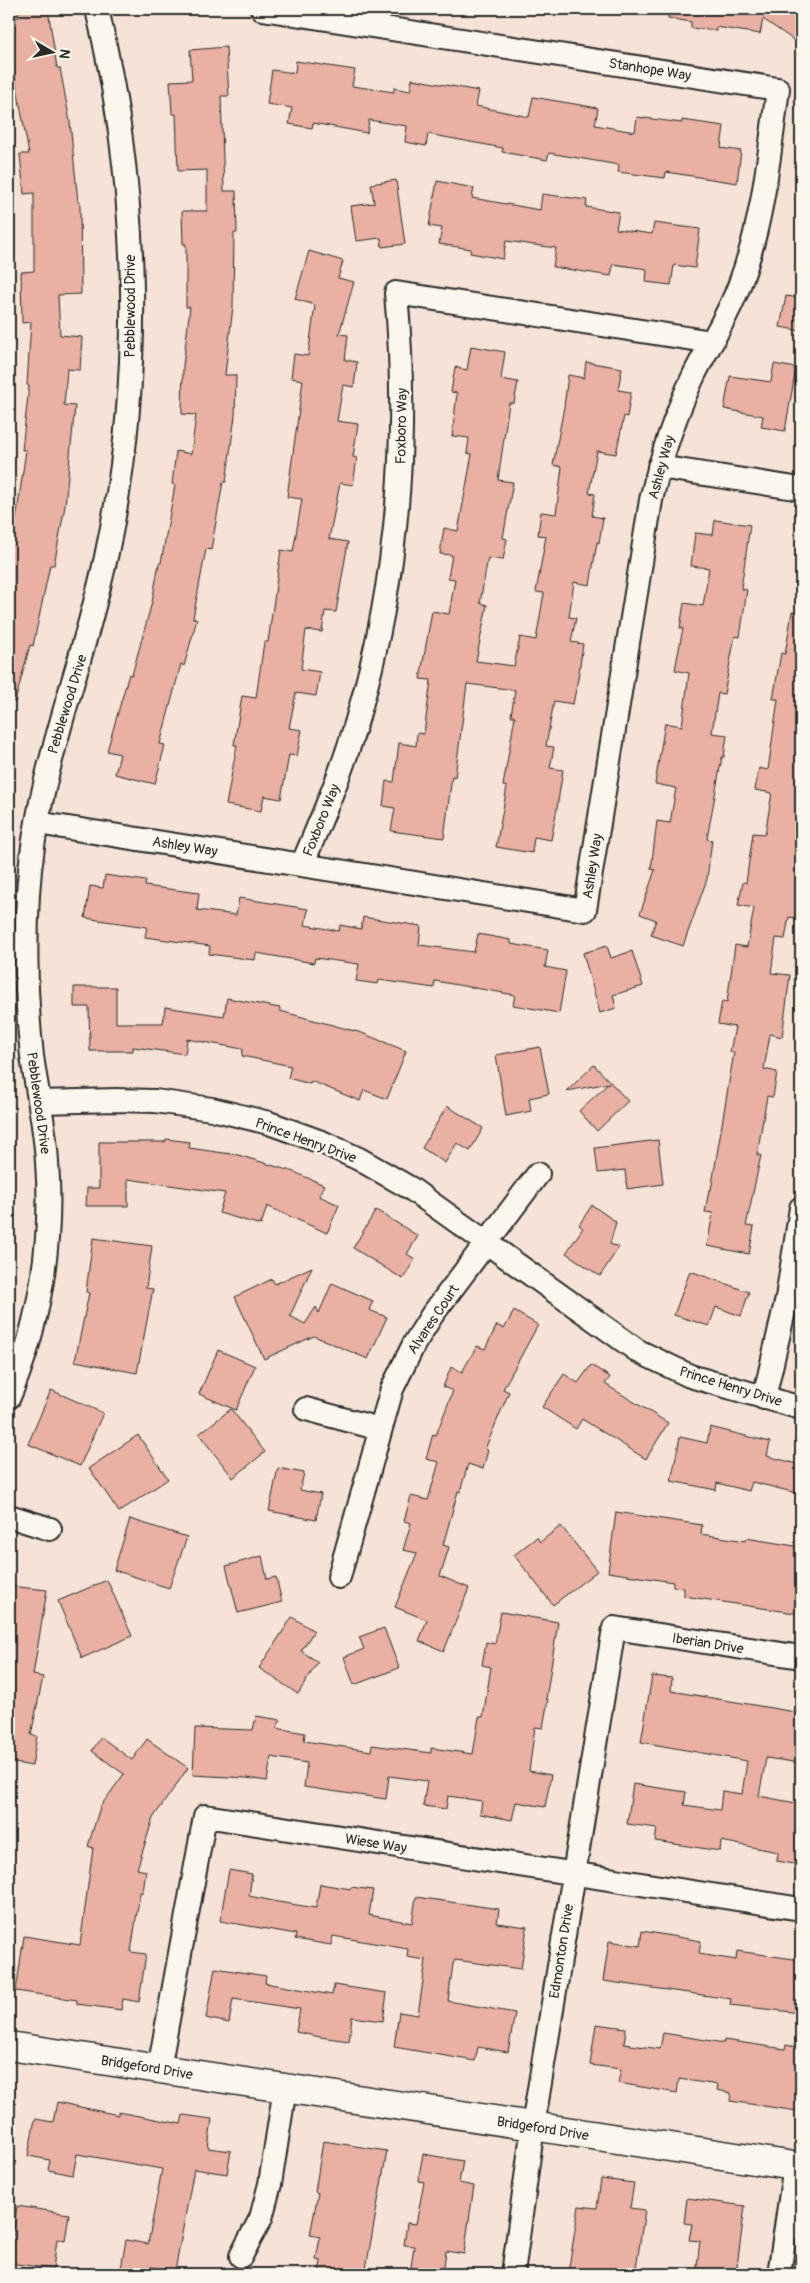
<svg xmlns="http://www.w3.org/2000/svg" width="810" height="2283" viewBox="0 0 810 2283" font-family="Pangolin,sans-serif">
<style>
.building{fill:#e9b0a3;stroke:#2b2b2b}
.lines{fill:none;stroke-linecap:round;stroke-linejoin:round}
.street-casing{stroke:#2b2b2b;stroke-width:26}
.secondary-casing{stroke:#2b2b2b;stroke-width:31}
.street{stroke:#fbf7ec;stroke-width:22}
.secondary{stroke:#fbf7ec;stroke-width:28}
.labels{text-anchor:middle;stroke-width:5;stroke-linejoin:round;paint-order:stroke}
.street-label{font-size:14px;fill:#2b2b2b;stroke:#fbf7ec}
</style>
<rect width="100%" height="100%" fill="#f6e2d6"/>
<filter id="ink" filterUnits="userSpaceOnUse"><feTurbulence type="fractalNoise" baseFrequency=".02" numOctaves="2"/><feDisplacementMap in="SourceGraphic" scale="10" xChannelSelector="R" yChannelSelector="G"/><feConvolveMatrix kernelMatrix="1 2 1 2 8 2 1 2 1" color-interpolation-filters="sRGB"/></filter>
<g filter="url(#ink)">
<g class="building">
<path d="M 18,9 L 48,9 L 57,68 L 60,68 L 70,122 L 78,202 L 80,202 L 81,294 L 58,295 L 60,335 L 82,337 L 80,370 L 67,369 L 64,405 L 75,406 L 65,506 L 54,565 L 50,565 L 33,646 L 30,645 L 15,702 L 9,701 L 9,533 L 14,534 L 26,450 L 22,450 L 29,386 L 27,385 L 31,322 L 22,323 L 21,272 L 34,271 L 34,193 L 24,194 L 20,154 L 29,154 L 12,61 L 9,62 L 9,19 L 19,17 Z"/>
<path d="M 669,9 L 801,9 L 801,45 L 763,19 L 760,34 L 716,27 L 716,31 L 691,28 L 691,22 L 668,18 Z"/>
<path d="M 226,47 L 229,96 L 221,96 L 224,191 L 236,191 L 237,233 L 234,233 L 233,306 L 225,375 L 236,375 L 235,416 L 226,482 L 223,482 L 211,550 L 206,549 L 193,618 L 197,619 L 184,666 L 181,664 L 160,744 L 165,745 L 155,784 L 115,774 L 120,754 L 107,751 L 129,674 L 132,675 L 152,602 L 159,563 L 161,563 L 175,485 L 172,484 L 176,451 L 191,454 L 196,415 L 182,414 L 183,366 L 190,307 L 186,307 L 186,244 L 183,244 L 182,211 L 207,211 L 207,170 L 178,171 L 176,114 L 172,114 L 170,81 L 192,80 L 190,50 Z"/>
<path d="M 296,61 L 355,70 L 352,86 L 394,92 L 394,88 L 410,91 L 412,79 L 479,91 L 476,106 L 529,117 L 533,97 L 598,108 L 595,125 L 635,132 L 637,117 L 682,123 L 682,120 L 724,126 L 721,148 L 741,151 L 737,183 L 666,172 L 665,178 L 618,172 L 619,165 L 549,153 L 547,160 L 502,152 L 503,148 L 428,134 L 426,146 L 405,142 L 407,126 L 369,120 L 367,133 L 313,123 L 312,128 L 289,124 L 292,108 L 267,104 L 272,70 L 295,73 Z"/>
<path d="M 396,180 L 405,244 L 382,247 L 381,238 L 356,241 L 351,206 L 374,203 L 371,184 Z"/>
<path d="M 437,181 L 474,188 L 472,198 L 540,210 L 542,194 L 587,200 L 586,207 L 619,212 L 616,229 L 652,234 L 654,223 L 700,229 L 695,268 L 674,265 L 671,285 L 646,282 L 647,269 L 613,264 L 611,276 L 553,267 L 556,248 L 506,241 L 503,259 L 470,253 L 471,249 L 439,244 L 442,228 L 429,226 Z"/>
<path d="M 309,251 L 343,261 L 338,278 L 354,282 L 339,334 L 348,335 L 345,360 L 357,362 L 354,387 L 343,385 L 337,421 L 358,424 L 353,457 L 357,458 L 353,485 L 340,483 L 329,539 L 348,542 L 336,612 L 325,611 L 322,632 L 306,630 L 301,669 L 320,672 L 316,696 L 296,693 L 289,728 L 302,730 L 297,756 L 289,755 L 281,799 L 264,796 L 261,811 L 226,805 L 237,745 L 234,745 L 242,696 L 256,698 L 264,642 L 268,642 L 281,550 L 293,552 L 302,499 L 287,497 L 303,380 L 291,378 L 294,354 L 308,356 L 315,305 L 295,299 Z"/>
<path d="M 786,296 L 801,298 L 801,331 L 780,327 Z"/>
<path d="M 471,346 L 505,352 L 501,379 L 518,382 L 514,403 L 509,403 L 498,480 L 513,482 L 503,538 L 507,539 L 503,560 L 488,558 L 480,603 L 487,605 L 476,661 L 514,666 L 520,637 L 536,640 L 544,593 L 536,592 L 546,536 L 538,535 L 541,512 L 556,514 L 562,467 L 553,465 L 564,407 L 568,375 L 584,378 L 586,362 L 622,368 L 618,390 L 631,392 L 627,417 L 624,416 L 616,454 L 597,451 L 589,493 L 595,494 L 592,516 L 603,518 L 599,543 L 597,542 L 590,585 L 574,582 L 569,617 L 576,618 L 571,642 L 583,644 L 578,679 L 573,704 L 554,701 L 546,746 L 554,747 L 550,768 L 563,770 L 557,808 L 551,840 L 534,837 L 532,853 L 496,847 L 507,787 L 503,786 L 515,716 L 511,716 L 515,690 L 467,684 L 455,777 L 452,776 L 444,838 L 391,831 L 395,808 L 383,806 L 386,781 L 394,782 L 399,743 L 416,746 L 417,733 L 424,734 L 431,680 L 420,679 L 432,611 L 449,614 L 455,579 L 448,578 L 452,555 L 440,554 L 444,528 L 458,531 L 472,454 L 467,453 L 469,438 L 452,436 L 457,393 L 451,392 L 455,367 L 467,370 Z"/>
<path d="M 774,364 L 796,368 L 785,431 L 761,427 L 763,416 L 724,409 L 730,376 L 771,382 Z"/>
<path d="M 715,520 L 750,525 L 741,589 L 747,590 L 740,637 L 735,636 L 724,694 L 718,693 L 712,733 L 727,735 L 724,757 L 722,757 L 707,839 L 712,840 L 707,879 L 683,946 L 651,935 L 656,920 L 640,914 L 655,870 L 651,869 L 657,821 L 670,823 L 676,788 L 655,784 L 665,723 L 682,726 L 689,673 L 675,670 L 683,628 L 680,628 L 684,603 L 703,606 L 709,568 L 691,566 L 695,533 L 713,535 Z"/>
<path d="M 792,612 L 801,613 L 801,919 L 789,917 L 785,939 L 776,938 L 771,973 L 790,975 L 782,1037 L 770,1034 L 764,1069 L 777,1072 L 773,1097 L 767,1096 L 757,1155 L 761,1155 L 746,1226 L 754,1227 L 749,1254 L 707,1246 L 713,1213 L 705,1212 L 709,1190 L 711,1190 L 734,1052 L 730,1052 L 735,1027 L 718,1024 L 722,1001 L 727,1002 L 735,945 L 747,947 L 754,908 L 738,905 L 743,882 L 746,883 L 753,833 L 765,834 L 772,793 L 755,790 L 759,768 L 768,770 L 778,699 L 773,699 L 781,653 L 785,654 Z"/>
<path d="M 105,875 L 146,881 L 145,886 L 199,893 L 197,910 L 236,915 L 239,898 L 308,909 L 305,925 L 339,931 L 340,925 L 361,929 L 363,917 L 421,926 L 419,945 L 474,952 L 478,934 L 511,940 L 511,944 L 548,950 L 545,967 L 566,971 L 559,1013 L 513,1005 L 515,995 L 435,981 L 434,988 L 379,980 L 378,984 L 356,981 L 359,964 L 315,958 L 314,963 L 256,953 L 255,960 L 209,954 L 210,946 L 145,937 L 147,927 L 85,918 L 90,886 L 103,888 Z"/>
<path d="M 607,946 L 611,958 L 632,951 L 643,986 L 613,995 L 616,1008 L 600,1013 L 583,953 Z"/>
<path d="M 74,987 L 116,987 L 116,1023 L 163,1023 L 165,1007 L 224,1016 L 227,998 L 280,1008 L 280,1011 L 362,1033 L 406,1051 L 387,1099 L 364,1090 L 360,1101 L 311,1081 L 310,1084 L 288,1078 L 291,1066 L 242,1056 L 243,1049 L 187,1039 L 185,1054 L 133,1047 L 133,1051 L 90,1051 L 89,1007 L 74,1007 Z"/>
<path d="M 540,1047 L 549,1094 L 529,1098 L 531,1111 L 506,1116 L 496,1055 Z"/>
<path d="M 594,1065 L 628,1101 L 597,1131 L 579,1111 L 609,1083 L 567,1091 Z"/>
<path d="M 447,1106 L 483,1128 L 470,1151 L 457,1143 L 445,1163 L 422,1148 Z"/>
<path d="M 166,1139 L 190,1142 L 189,1148 L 238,1155 L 294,1172 L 324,1185 L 319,1196 L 339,1205 L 327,1233 L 267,1206 L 261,1225 L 219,1213 L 225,1193 L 128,1179 L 128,1206 L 86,1206 L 87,1188 L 99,1188 L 99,1142 L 165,1142 Z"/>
<path d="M 658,1140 L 663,1184 L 627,1189 L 625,1170 L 598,1173 L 595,1148 Z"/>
<path d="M 592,1205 L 616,1222 L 610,1244 L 619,1247 L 600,1276 L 566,1253 L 583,1228 L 579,1225 Z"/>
<path d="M 376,1210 L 418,1236 L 407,1254 L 415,1259 L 403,1279 L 353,1248 Z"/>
<path d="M 93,1238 L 152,1246 L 146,1288 L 153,1289 L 137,1373 L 75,1361 L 89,1293 L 86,1292 Z"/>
<path d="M 312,1267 L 290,1316 L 305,1324 L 316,1307 L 319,1313 L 332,1283 L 373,1301 L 369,1310 L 387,1317 L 368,1359 L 314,1336 L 264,1359 L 235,1297 L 272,1279 L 275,1284 Z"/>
<path d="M 690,1271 L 749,1292 L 741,1316 L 716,1307 L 709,1326 L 674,1315 Z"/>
<path d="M 514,1311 L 538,1325 L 503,1389 L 509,1392 L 485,1449 L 488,1450 L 483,1469 L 468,1464 L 460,1492 L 458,1491 L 443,1545 L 449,1547 L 440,1576 L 469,1588 L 444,1651 L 419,1641 L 427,1620 L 395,1607 L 417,1553 L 403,1550 L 411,1523 L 404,1521 L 411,1496 L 428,1500 L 439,1462 L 426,1459 L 433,1434 L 436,1435 L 453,1391 L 443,1387 L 451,1367 L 462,1372 L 477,1346 L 485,1349 L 497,1325 L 504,1329 Z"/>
<path d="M 218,1350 L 255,1366 L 236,1410 L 199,1394 Z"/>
<path d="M 591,1365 L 610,1377 L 605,1384 L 668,1423 L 646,1459 L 582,1419 L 576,1429 L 542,1407 L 564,1374 L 578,1383 Z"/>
<path d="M 51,1390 L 103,1413 L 80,1466 L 28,1444 Z"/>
<path d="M 231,1409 L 265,1452 L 233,1478 L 199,1434 Z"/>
<path d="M 710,1427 L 770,1442 L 767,1456 L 801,1465 L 801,1494 L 752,1482 L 749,1491 L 717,1483 L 716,1490 L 671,1481 L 680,1437 L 707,1443 Z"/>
<path d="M 138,1435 L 168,1479 L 119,1512 L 89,1468 Z"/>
<path d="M 278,1468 L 304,1473 L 300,1490 L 321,1494 L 316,1520 L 269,1511 Z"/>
<path d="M 616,1512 L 702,1525 L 701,1534 L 745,1541 L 746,1538 L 801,1547 L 801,1614 L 684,1596 L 684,1588 L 673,1587 L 673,1582 L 608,1572 Z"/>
<path d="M 130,1519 L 187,1537 L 169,1588 L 114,1570 Z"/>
<path d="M 561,1526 L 597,1571 L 553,1605 L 514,1555 L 537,1537 L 540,1542 Z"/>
<path d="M 262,1556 L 267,1579 L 276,1577 L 282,1602 L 238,1613 L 226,1566 Z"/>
<path d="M 107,1580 L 132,1636 L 82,1658 L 58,1601 Z"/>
<path d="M 9,1586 L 47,1590 L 33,1675 L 43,1677 L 31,1735 L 37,1736 L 32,1766 L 9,1762 Z"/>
<path d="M 501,1612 L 558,1622 L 546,1699 L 548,1699 L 543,1728 L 535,1727 L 529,1771 L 551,1775 L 545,1807 L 516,1802 L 512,1820 L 480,1814 L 482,1801 L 448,1796 L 446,1809 L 423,1806 L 427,1781 L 389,1776 L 386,1799 L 304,1787 L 307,1763 L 271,1757 L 267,1781 L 247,1778 L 193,1775 L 195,1728 L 253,1730 L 256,1716 L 281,1720 L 276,1728 L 305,1733 L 304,1741 L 371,1751 L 372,1745 L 431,1753 L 431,1748 L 473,1754 L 479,1717 L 483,1717 L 491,1667 L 482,1665 L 486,1642 L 495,1644 Z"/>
<path d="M 292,1617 L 314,1631 L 301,1651 L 318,1662 L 298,1694 L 259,1668 Z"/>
<path d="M 384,1628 L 399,1668 L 354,1685 L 344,1657 L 364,1649 L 359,1637 Z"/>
<path d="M 652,1676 L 672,1678 L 671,1691 L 801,1713 L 801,1763 L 766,1758 L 759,1796 L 801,1804 L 801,1852 L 799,1865 L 777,1861 L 778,1852 L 721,1841 L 720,1851 L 655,1841 L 657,1828 L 627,1824 L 633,1784 L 686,1792 L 684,1805 L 720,1810 L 722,1791 L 742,1794 L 747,1761 L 641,1742 Z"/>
<path d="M 101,1737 L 132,1760 L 147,1739 L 188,1768 L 153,1818 L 137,1869 L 146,1871 L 143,1892 L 140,1892 L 131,1952 L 146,1954 L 139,2002 L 123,1999 L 121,2010 L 77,2004 L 77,2000 L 16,1991 L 24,1936 L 80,1945 L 93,1848 L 88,1846 L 100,1807 L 124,1774 L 92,1751 Z"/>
<path d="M 229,1870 L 252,1874 L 249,1896 L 278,1902 L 316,1908 L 320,1884 L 351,1889 L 351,1887 L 373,1890 L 369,1915 L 412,1923 L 416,1897 L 499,1909 L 497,1923 L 527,1927 L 521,1969 L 455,1960 L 453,1964 L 448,2001 L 515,2013 L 508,2052 L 478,2047 L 475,2061 L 394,2047 L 399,2012 L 418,2015 L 426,1960 L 407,1957 L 408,1949 L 333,1936 L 331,1945 L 295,1939 L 296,1934 L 220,1921 Z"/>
<path d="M 642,1931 L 701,1941 L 699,1954 L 736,1960 L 737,1951 L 801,1960 L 801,2013 L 730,2005 L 731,1999 L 603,1981 L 609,1941 L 640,1946 Z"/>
<path d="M 215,1968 L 266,1976 L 265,1983 L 332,1995 L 334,1985 L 387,1993 L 383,2021 L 352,2017 L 349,2041 L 320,2037 L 296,2032 L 300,2009 L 233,1999 L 229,2023 L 206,2018 Z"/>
<path d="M 596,2024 L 626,2028 L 624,2044 L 660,2049 L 663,2033 L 724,2043 L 724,2040 L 785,2049 L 786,2045 L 801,2048 L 801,2086 L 797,2111 L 730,2101 L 731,2093 L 717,2090 L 718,2085 L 679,2079 L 677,2093 L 618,2083 L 621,2069 L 590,2065 Z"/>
<path d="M 57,2102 L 118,2115 L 118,2112 L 181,2124 L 183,2115 L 212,2119 L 208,2148 L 231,2151 L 227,2174 L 194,2169 L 175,2271 L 151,2267 L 150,2274 L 120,2274 L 126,2240 L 148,2244 L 162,2169 L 77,2154 L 73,2175 L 48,2170 L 50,2160 L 28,2156 L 35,2119 L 53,2122 Z"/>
<path d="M 323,2141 L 387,2151 L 365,2274 L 319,2274 L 321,2261 L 316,2260 L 320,2237 L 310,2235 L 318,2193 L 315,2192 Z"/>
<path d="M 423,2154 L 463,2161 L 459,2183 L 474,2186 L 464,2254 L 446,2251 L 443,2274 L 410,2274 L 414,2246 L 404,2245 L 407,2223 L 416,2224 L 424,2182 L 418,2181 Z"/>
<path d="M 601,2179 L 634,2183 L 630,2208 L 645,2210 L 635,2274 L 568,2273 L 579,2206 L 597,2208 Z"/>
<path d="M 687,2198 L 745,2206 L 736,2274 L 696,2274 L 700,2241 L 689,2240 L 692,2224 L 684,2223 Z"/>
<path d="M 17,2206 L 69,2214 L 65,2241 L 57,2239 L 53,2269 L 9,2263 Z"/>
</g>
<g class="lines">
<defs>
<g id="street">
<path d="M 659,467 L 801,489"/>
<path d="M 37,823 L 585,910 L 651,500 C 661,457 675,415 694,375 C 709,345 727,318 739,286 C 763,223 769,156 778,89 L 262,9"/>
<path d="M 302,865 C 322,817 343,770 357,720 C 398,581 409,437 396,293 L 712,342"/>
<path d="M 40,1102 L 116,1100 L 155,1101 L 212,1109 L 269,1123 L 324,1143 L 359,1159 L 410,1188 L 638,1351 L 690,1376 L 801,1408"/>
<path d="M 9,1397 C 40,1325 53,1240 47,1162 C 45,1126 37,1092 32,1056 C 26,1003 25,948 28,894 C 35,777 82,670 106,557 C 145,378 139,186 97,9"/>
<path d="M 764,1398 L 787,1298 L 801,1208"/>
<path d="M 306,1409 L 380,1429"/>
<path d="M 9,1516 L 50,1529"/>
<path d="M 339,1577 L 392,1389 L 414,1344 L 432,1315 L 538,1174"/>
<path d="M 159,2069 L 205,1816 L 801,1909"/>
<path d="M 241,2256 L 261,2218 L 270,2184 L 285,2088"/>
<path d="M 513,2274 L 533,2126 L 614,1628 L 801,1657"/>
<path d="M 779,2274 L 795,2166"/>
</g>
<path id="secondary" d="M 9,2046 L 801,2167"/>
</defs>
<use href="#street" class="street-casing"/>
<use href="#secondary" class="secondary-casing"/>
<use href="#street" class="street"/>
<use href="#secondary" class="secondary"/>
</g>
</g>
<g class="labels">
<g class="street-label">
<text transform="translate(650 69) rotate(9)" y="5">Stanhope Way</text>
<text transform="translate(130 306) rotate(-90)" y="5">Pebblewood Drive</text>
<text transform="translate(401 426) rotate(-89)" y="5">Foxboro Way</text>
<text transform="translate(661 467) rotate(-75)" y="5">Ashley Way</text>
<text transform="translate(67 704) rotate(-73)" y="5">Pebblewood Drive</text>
<text transform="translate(321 820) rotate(-68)" y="5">Foxboro Way</text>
<text transform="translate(185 846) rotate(9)" y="5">Ashley Way</text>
<text transform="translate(592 866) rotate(-81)" y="5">Ashley Way</text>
<text transform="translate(39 1103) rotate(82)" y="5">Pebblewood Drive</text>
<text transform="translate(306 1140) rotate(20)" y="5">Prince Henry Drive</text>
<text transform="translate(433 1319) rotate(-56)" y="5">Alvares Court</text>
<text transform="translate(731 1386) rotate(17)" y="5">Prince Henry Drive</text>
<text transform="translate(708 1643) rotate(9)" y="5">Iberian Drive</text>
<text transform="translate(376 1843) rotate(9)" y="5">Wiese Way</text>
<text transform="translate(561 1951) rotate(-81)" y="5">Edmonton Drive</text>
<text transform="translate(147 2067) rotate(9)" y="5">Bridgeford Drive</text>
<text transform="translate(543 2128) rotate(9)" y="5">Bridgeford Drive</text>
</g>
</g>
<rect width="810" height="2283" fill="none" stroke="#fbf7ec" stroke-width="30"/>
<rect x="15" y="15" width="780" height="2253" fill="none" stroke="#2b2b2b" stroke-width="2" filter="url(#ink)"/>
<g transform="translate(52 52) rotate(99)" stroke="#fbf7ec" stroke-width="4" paint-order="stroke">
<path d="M0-4L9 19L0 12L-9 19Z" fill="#2b2b2b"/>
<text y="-8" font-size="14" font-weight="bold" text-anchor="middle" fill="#2b2b2b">N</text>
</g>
</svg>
